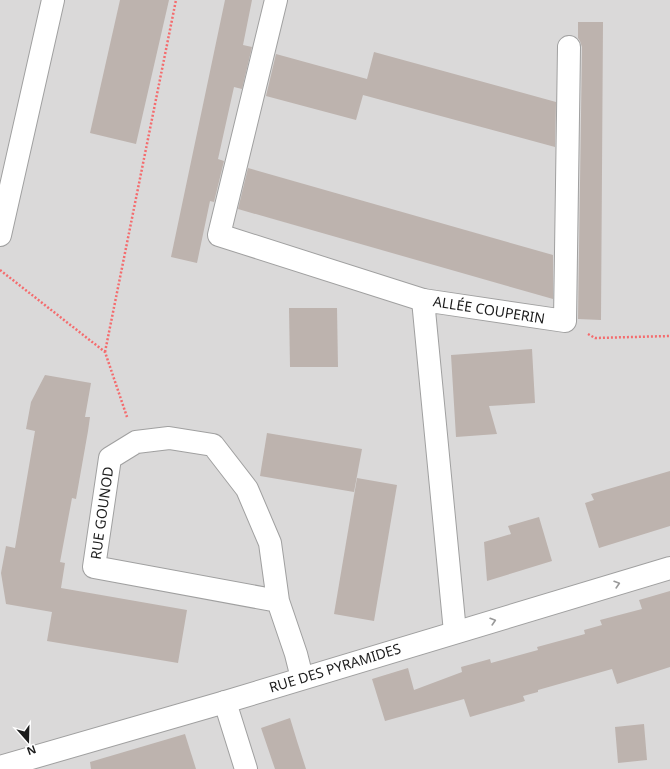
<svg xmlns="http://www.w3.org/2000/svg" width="670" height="769" viewBox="0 0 670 769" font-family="'Noto Sans',sans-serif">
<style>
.residential{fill:#dad9d9}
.building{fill:#bdb3ae}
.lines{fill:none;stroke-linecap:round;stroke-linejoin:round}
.minor-casing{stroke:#a0a0a0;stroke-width:24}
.path{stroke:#f46c6e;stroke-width:2.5;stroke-dasharray:2 2;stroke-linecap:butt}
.minor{stroke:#fff;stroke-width:22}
.oneway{stroke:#999}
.labels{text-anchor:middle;stroke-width:4;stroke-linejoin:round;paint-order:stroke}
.street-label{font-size:14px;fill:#1c1c1c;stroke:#fff}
</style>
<rect width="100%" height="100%" fill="#ede8e2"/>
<rect class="residential" x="0" y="0" width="670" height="769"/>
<g class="building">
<path d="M 120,0 L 169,0 L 136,144 L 90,133 Z"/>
<path d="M 225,0 L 252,0 L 243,45 L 252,47 L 242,89 L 234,87 L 218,159 L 224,161 L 214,202 L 210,201 L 197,263 L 171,257 Z"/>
<path d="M 578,22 L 603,22 L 601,320 L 578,319 L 582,47 L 580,41 L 578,38 Z"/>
<path d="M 374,52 L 556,102 L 555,147 L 363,95 L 356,120 L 266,96 L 276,54 L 367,79 Z"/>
<path d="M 248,168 L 553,255 L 553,299 L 238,209 Z"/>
<path d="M 289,308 L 337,308 L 338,367 L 290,367 Z"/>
<path d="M 532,349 L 535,403 L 489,406 L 497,434 L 456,437 L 451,355 Z"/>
<path d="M 45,375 L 91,383 L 85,417 L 90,417 L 88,431 L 76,499 L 72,498 L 60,562 L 65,563 L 61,588 L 187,610 L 178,663 L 47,641 L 52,612 L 6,604 L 1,573 L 6,546 L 15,548 L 35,431 L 26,429 L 31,402 Z"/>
<path d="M 267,433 L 362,449 L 354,492 L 260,476 Z"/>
<path d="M 670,471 L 670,526 L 599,548 L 585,503 L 594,500 L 591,494 Z"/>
<path d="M 357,478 L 397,485 L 374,621 L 334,614 Z"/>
<path d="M 539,517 L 552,561 L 487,581 L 484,542 L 511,534 L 508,526 Z"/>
<path d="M 670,591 L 670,667 L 617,684 L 612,669 L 538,690 L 538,692 L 523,696 L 525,701 L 470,717 L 464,699 L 385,721 L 372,679 L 408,668 L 414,690 L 462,672 L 461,667 L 490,659 L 491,663 L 538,650 L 537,647 L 585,634 L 584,630 L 602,625 L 600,620 L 642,609 L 639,600 Z"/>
<path d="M 290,718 L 297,741 L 306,769 L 275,769 L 261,728 Z"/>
<path d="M 644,724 L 647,760 L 618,763 L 615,727 Z"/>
<path d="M 185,734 L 196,769 L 91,769 L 90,762 Z"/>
</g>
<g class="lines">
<defs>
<g id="minor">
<path d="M 276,0 L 219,235 L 423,300"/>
<path d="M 0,235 L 53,0"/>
<path d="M 278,601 L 94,567 L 110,458 L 136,442 L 169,438 L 213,445 L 247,489 L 270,543 L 278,601 L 296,654 L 302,678"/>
<path d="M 455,632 L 423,300 L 565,321 L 569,47"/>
<path d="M 225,702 L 246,769"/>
<path d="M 0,767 L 225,702 L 670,568"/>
</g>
</defs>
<use href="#minor" class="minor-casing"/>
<g class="path">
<path d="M 0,270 L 105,352 L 127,417"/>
<path d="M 588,334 L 595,338 L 670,336"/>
<path d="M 105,352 L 176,0"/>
</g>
<use href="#minor" class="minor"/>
</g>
<defs><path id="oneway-chevron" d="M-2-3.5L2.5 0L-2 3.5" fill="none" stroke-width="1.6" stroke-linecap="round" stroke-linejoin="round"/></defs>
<g class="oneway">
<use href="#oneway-chevron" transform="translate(617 584) rotate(-17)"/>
<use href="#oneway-chevron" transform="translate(493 621) rotate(-17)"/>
</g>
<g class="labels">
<g class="street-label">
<text transform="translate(489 310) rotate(9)" y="5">ALLÉE COUPERIN</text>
<text transform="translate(102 513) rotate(-82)" y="5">RUE GOUNOD</text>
<text transform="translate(335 668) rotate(-17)" y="5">RUE DES PYRAMIDES</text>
</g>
</g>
<g transform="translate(28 741) rotate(160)" stroke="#ffffff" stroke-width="3" paint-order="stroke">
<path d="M0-3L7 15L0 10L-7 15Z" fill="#1c1c1c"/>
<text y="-6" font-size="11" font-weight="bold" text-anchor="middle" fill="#1c1c1c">N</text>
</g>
</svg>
